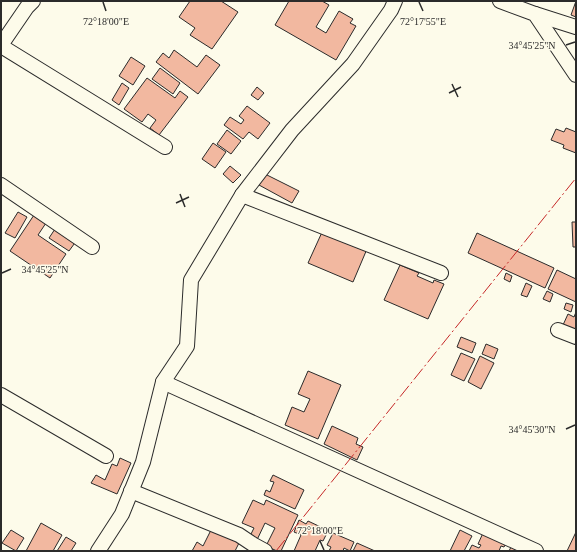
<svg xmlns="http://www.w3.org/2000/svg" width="577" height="552" viewBox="0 0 577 552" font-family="'Times New Roman',serif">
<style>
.building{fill:#f2b8a0;stroke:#2b2b2b}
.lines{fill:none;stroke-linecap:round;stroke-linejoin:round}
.minor-casing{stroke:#2b2b2b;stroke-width:16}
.minor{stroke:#fdfbea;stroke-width:14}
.power{stroke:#c62828;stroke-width:1;stroke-dasharray:14 3 2 3;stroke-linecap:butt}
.ticks{fill:none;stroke:#2b2b2b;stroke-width:1.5}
.ticks-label{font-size:10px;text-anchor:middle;fill:#2b2b2b;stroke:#fdfbea;stroke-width:3;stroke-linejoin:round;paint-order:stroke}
</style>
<rect width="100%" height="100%" fill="#fdfbea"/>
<g class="building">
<path d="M 190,1 L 221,1 L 238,12 L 212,49 L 190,35 L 195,28 L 179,17 Z"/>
<path d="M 289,1 L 322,1 L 329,5 L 316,27 L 326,33 L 339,11 L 353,19 L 350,23 L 356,26 L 336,60 L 275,25 Z"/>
<path d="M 576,1 L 576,17 L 571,15 Z"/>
<path d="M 174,50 L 197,67 L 206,55 L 220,65 L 198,94 L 156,62 L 163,53 L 169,58 Z"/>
<path d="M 131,57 L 145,66 L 133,85 L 119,76 Z"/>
<path d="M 160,68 L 180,83 L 173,94 L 152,79 Z"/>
<path d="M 147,78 L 175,98 L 180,91 L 188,97 L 159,135 L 150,128 L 156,120 L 148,114 L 142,122 L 124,109 Z"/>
<path d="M 122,83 L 129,88 L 119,105 L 112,100 Z"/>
<path d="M 257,87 L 264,93 L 258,100 L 251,95 Z"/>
<path d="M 247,106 L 270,123 L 258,139 L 249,132 L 243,139 L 224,125 L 230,117 L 241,124 L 244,120 L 239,116 Z"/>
<path d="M 566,128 L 576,132 L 576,153 L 563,148 L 564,145 L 551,140 L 556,129 L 564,132 Z"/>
<path d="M 227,130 L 241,141 L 231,154 L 217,144 Z"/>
<path d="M 213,143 L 226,152 L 215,168 L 202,159 Z"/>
<path d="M 230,166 L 241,175 L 233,183 L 223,174 Z"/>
<path d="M 265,174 L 299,191 L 292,203 L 259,185 Z"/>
<path d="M 18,212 L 27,217 L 15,238 L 5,233 Z"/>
<path d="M 34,215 L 46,223 L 38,235 L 66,254 L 50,278 L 10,251 Z"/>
<path d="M 572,222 L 576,222 L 576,247 L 573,247 Z"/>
<path d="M 57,226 L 77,240 L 69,251 L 49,238 Z"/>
<path d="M 323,230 L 341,241 L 358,248 L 360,245 L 367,249 L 353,282 L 308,263 Z"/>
<path d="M 477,233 L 554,268 L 545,288 L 468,253 Z"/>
<path d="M 400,265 L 419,273 L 417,276 L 433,283 L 434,280 L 444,284 L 428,319 L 384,300 Z"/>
<path d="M 557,270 L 576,279 L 576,302 L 548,289 Z"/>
<path d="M 506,273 L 512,276 L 510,282 L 504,279 Z"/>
<path d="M 526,283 L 532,286 L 527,297 L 521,295 Z"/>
<path d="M 547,291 L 553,294 L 550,302 L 543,299 Z"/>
<path d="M 566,303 L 573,305 L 571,312 L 564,309 Z"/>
<path d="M 576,312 L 576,330 L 563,325 L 568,314 L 574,317 Z"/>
<path d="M 461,337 L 476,343 L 472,353 L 457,347 Z"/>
<path d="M 486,344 L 498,349 L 494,359 L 482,354 Z"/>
<path d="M 461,353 L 475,359 L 464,381 L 451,375 Z"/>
<path d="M 480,356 L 494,363 L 481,389 L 468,382 Z"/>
<path d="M 308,371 L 341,385 L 318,439 L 285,425 L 292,407 L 304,412 L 310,399 L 298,394 Z"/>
<path d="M 332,426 L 358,438 L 356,444 L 363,447 L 357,460 L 324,444 Z"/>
<path d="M 120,458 L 131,463 L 117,494 L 91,483 L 96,475 L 105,480 L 112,464 L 117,466 Z"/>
<path d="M 273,475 L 304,490 L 295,509 L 264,495 L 266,490 L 270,492 L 274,482 L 270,481 Z"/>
<path d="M 253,500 L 264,505 L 266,500 L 298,515 L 281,551 L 277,551 L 266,546 L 275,528 L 265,523 L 256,542 L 249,538 L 254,528 L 242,523 Z"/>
<path d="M 299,520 L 306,524 L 308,521 L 325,529 L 324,532 L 327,533 L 323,541 L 320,540 L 315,551 L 294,551 L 301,535 L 294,532 Z"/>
<path d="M 41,523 L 62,535 L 53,551 L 26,551 Z"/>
<path d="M 213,526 L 241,539 L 235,551 L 192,551 L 197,542 L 203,546 Z"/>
<path d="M 11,530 L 24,538 L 16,551 L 2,543 Z"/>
<path d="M 460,530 L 472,536 L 464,551 L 450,551 Z"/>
<path d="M 576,532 L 576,551 L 567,551 Z"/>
<path d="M 333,533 L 354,542 L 350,551 L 344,548 L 343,551 L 329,551 L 331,547 L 327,545 Z"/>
<path d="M 483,533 L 508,540 L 504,547 L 501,546 L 499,551 L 469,551 L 472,545 L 479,548 L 481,545 L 478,544 Z"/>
<path d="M 66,537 L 76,543 L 71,551 L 57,551 Z"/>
<path d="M 357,543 L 375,551 L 353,551 Z"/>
<path d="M 513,543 L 521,551 L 509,551 Z"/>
</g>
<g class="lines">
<defs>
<g id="minor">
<path d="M 500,1 L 535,14 L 576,75"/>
<path d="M 535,14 L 576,27"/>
<path d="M 1,45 L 27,7 L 33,1"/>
<path d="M 1,46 L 165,147"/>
<path d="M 1,185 L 92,247"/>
<path d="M 242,195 L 441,273"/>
<path d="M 558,330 L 576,337"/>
<path d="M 163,382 L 536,551"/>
<path d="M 1,395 L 106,456"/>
<path d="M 131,491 L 239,535 L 254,545 L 265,551"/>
<path d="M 98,551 L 122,514 L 143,462 L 163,382 L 187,346 L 191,280 L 242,195 L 292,130 L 353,64 L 391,10 L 395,1"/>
</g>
</defs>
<use href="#minor" class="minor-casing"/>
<use href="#minor" class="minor"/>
<path class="power" d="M 276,551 L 576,178"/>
</g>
<path class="ticks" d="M 103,2 L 106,11M 419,2 L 423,11M 566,45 L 575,42M 452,84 L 458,97M 449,93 L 461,87M 180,194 L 185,207M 176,203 L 189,197M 2,273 L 11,269M 566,429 L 575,425M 320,541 L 324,550"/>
<g class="ticks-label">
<text x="106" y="25">72°18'00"E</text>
<text x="423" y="25">72°17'55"E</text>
<text x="532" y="49">34°45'25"N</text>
<text x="45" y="273">34°45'25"N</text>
<text x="532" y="433">34°45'30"N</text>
<text x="320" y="534">72°18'00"E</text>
</g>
<rect width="577" height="552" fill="none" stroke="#2b2b2b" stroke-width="4"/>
</svg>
